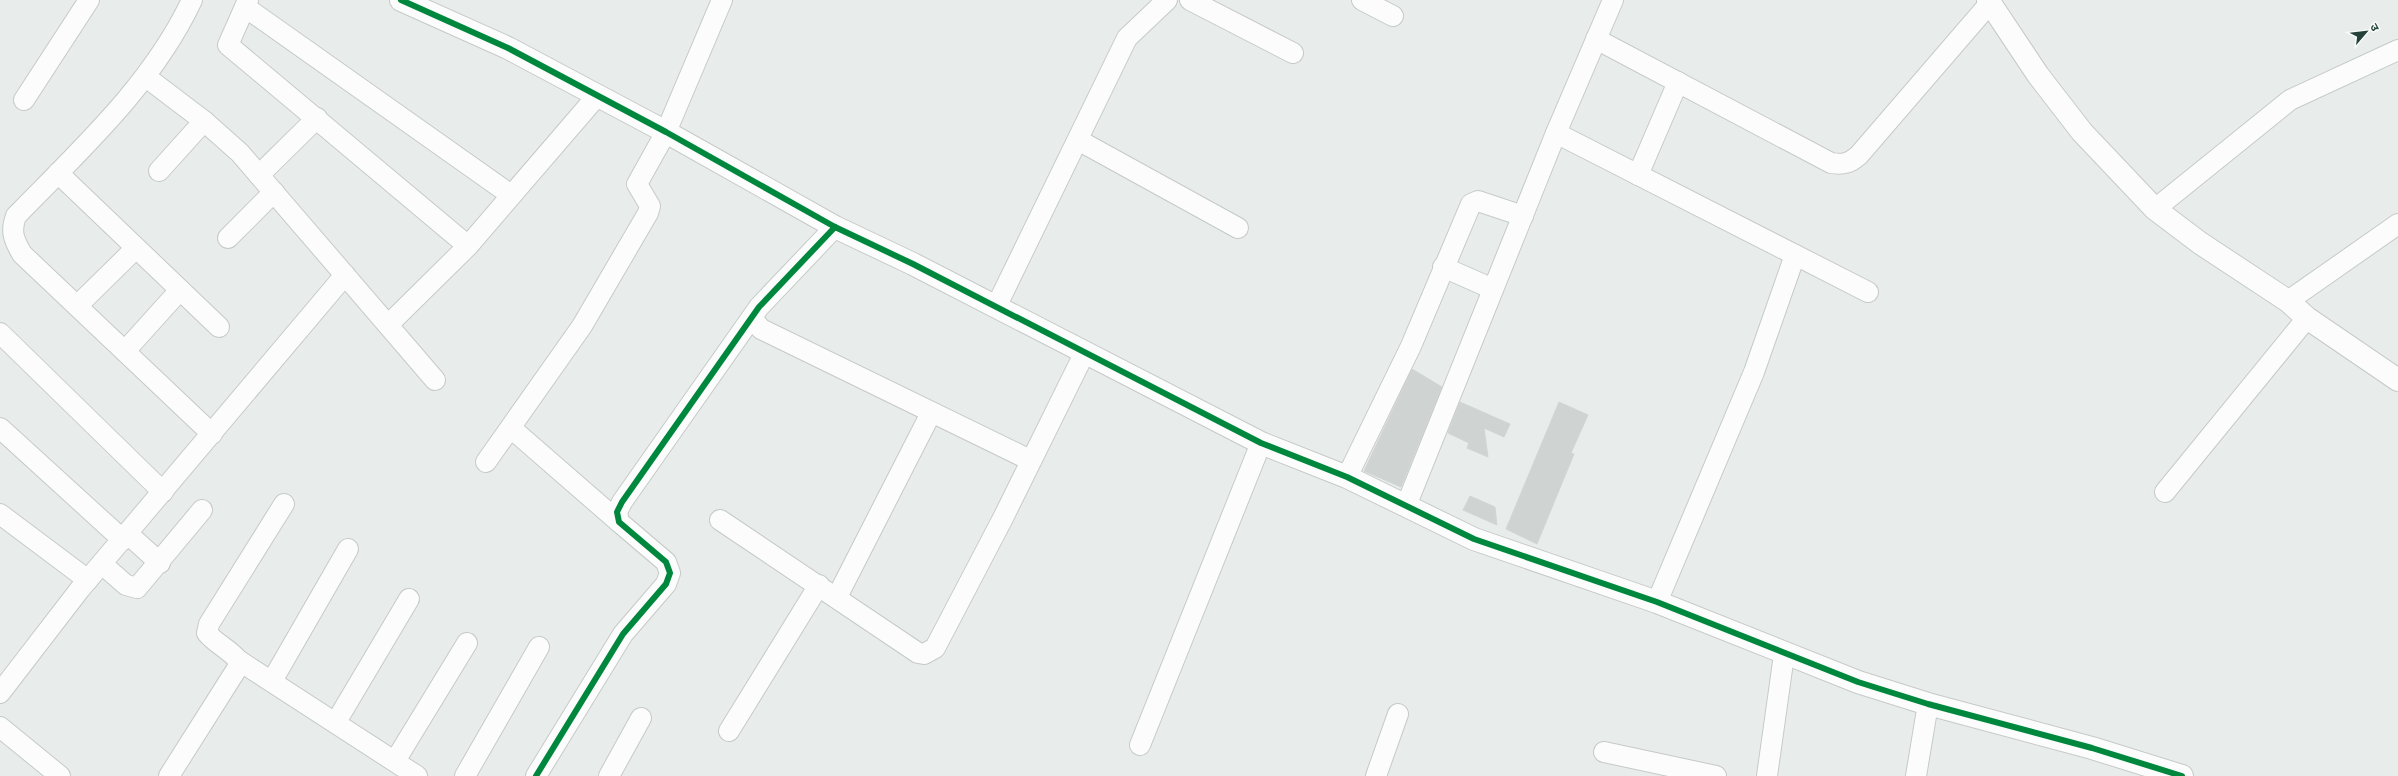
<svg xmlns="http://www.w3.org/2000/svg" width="2398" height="776" viewBox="0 0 2398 776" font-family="Commissioner,'Noto Sans Devanagari',sans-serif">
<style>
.building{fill:#cfd4d2;stroke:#d1d6d4}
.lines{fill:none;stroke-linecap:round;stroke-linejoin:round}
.minor-casing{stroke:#c5cac8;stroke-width:22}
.tertiary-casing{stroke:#c5cac8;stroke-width:24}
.minor{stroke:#fcfcfc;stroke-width:20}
.tertiary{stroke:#fcfcfc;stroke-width:22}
.cycleway-casing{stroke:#f7fbf9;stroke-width:8}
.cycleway{stroke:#00873e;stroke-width:6}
</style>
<rect width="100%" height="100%" fill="#e8edeb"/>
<g class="building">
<path d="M 1412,369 L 1442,387 L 1401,487 L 1364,471 Z"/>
<path d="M 1460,402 L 1510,424 L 1504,437 L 1484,428 L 1488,457 L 1467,448 L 1469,443 L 1448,433 Z"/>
<path d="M 1559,402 L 1588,415 L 1571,453 L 1574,454 L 1537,544 L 1506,529 Z"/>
<path d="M 1470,496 L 1495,507 L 1497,525 L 1463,510 Z"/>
</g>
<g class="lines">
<defs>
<g id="minor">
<path d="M 192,0 C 152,85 81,149 16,216 C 10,232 14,240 22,254 L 212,434"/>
<path d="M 248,0 L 228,45 L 468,246"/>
<path d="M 1190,0 L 1293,53"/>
<path d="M 1362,0 L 1393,16"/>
<path d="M 245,7 L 511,195"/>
<path d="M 1596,39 L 1831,163 C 1844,165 1850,163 1859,155 L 1990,3"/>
<path d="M 146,77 L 204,121 L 240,153 L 435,380"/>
<path d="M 24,100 L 89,0"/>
<path d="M 1556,133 L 1868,292"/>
<path d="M 1078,140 L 1238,228"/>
<path d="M 159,171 L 204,121"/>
<path d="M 58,173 L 219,327"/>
<path d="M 259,175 L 317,118"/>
<path d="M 1638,175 L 1678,82"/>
<path d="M 2155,209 L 2290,100 L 2398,50"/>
<path d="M 228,238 L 274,192"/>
<path d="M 1443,267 L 1493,289"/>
<path d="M 2288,301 L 2398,224"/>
<path d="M 77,306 L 136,248"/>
<path d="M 996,307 L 1127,38 L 1167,0"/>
<path d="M 752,318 L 761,329 L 1030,460"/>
<path d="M 388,325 L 468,246 L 597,96"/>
<path d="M 0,333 L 163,492"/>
<path d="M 125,351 L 180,290"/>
<path d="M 0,428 L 123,540"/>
<path d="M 511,428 L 619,522"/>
<path d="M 486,462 L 582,326 L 648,213 L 650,206 L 637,184 L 666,132 L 722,0"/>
<path d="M 1347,477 L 1411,346 L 1471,204 L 1478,201 L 1523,216"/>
<path d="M 2165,492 L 2307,318"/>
<path d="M 1406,506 L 1556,133 L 1613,0"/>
<path d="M 0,514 L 88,580"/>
<path d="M 720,520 L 918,653 L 924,654 L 935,648 L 1003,518 L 1084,354"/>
<path d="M 128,534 L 160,563"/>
<path d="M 102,564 L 126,585 L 137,588 L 202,510"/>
<path d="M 837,597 L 931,413"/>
<path d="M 1657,602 L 1754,372 L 1795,255"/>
<path d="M 238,660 L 417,776"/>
<path d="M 272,681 L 348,549"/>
<path d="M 0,693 L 80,589 L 345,275"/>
<path d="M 336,722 L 409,599"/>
<path d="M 0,727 L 60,776"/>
<path d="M 729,731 L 819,585"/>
<path d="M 1140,745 L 1261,443"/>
<path d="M 1604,752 L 1716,776"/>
<path d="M 395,761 L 467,643"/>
<path d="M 169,776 L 238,667 L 238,660 C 229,649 216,644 207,633 L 209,624 L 284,504"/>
<path d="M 465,776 L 539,647"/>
<path d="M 536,776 L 623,634 L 666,584 L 670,573 L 666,562 L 619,522 L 617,512 L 622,502 L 759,307 L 835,227"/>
<path d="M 609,776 L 641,718"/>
<path d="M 1376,776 L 1398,714"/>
<path d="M 1767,776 L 1784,655"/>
<path d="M 1916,776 L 1928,704"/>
</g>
<g id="tertiary">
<path d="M 401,0 L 508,48 L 666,132 L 835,227 L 913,264 L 1261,443 L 1347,477 L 1474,539 L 1657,602 L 1858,682 L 1928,704 L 2092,748 L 2182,776"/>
<path d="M 1988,0 L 2038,75 L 2082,132 L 2155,209 L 2200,243 L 2288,301 L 2307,318 L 2398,380"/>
</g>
</defs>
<use href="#minor" class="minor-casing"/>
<use href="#tertiary" class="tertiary-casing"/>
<use href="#minor" class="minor"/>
<use href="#tertiary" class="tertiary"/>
<defs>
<g id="cycleway">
<path d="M 401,0 L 508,48 L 666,132 L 835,227 L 913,264 L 1261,443 L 1347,477 L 1474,539 L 1657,602 L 1858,682 L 1928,704 L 2092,748 L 2182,776"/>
<path d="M 536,776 L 623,634 L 666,584 L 670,573 L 666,562 L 619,522 L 617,512 L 622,502 L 759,307 L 835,227"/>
</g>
</defs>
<use href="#cycleway" class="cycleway-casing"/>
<use href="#cycleway" class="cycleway"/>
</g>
<g transform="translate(2366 32) rotate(62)" stroke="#f7fbf9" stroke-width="3" paint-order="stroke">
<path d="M0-3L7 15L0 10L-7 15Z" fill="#24423a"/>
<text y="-6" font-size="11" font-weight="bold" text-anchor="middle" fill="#24423a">उ</text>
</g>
</svg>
